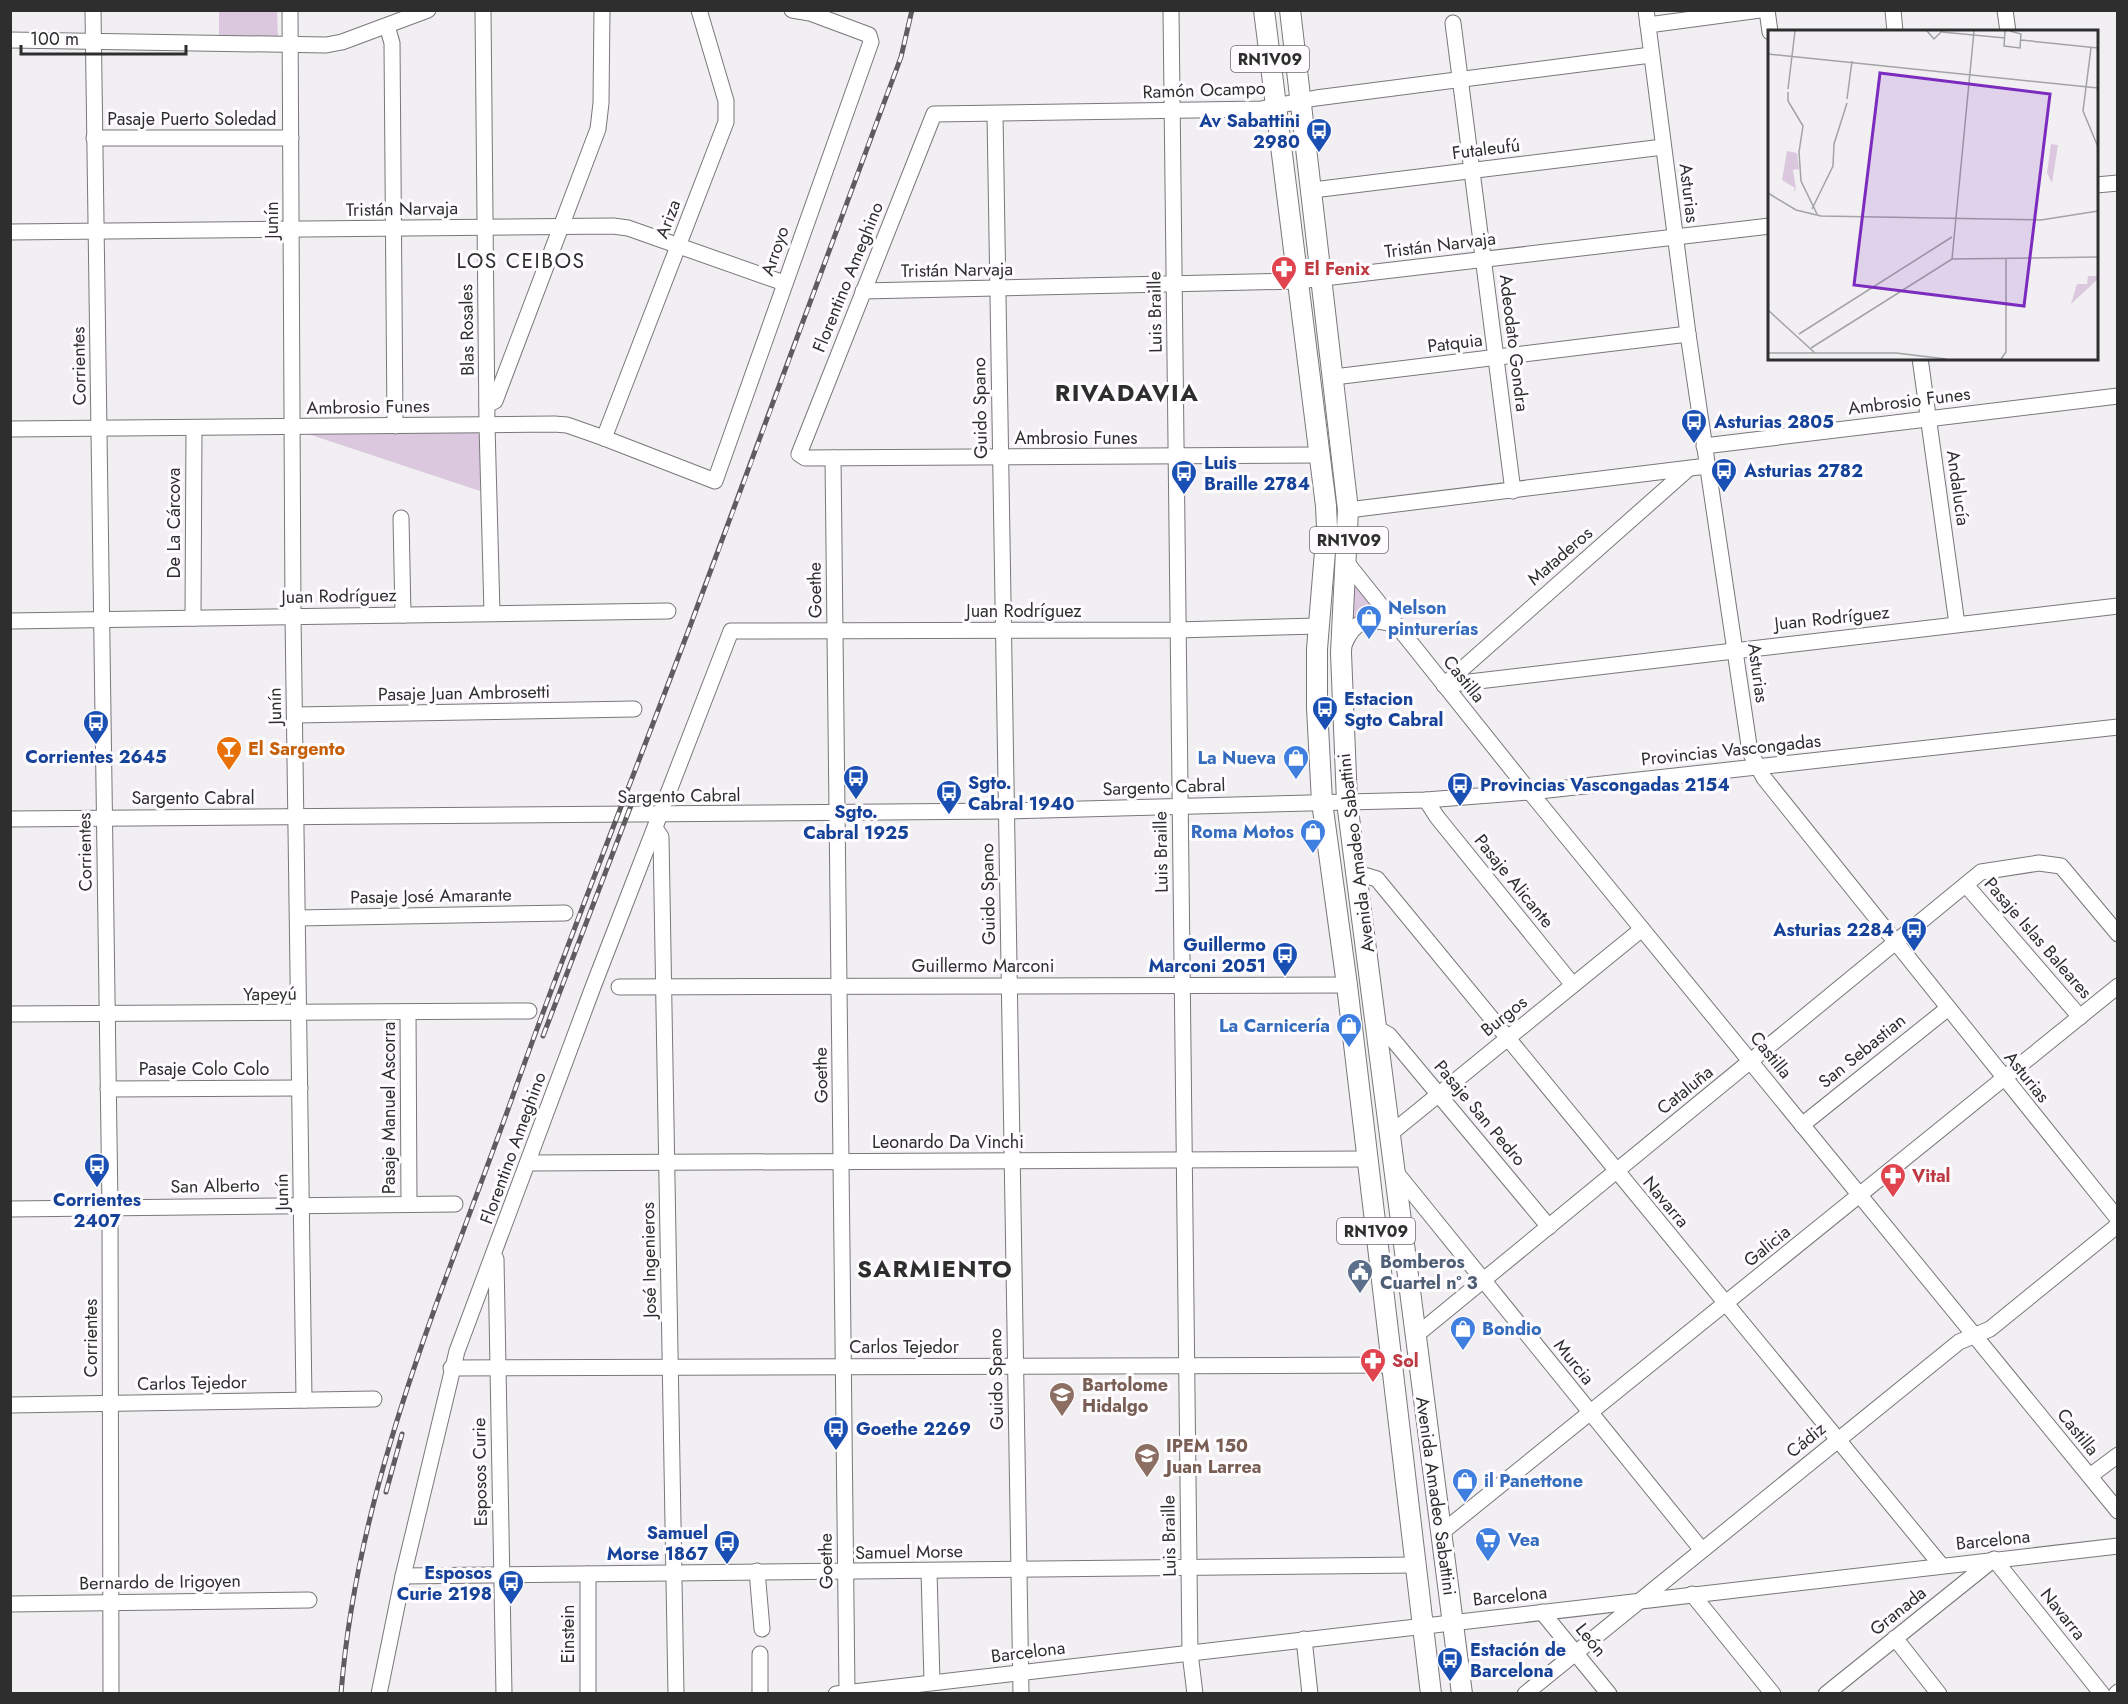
<svg xmlns="http://www.w3.org/2000/svg" width="2128" height="1704" viewBox="0 0 2128 1704" font-family="Jost,sans-serif">
<style>
.green{fill:#dbc8df}
.lines{fill:none;stroke-linecap:round;stroke-linejoin:round}
.minor-casing{stroke:#79777a;stroke-width:17}
.major-casing{stroke:#79777a;stroke-width:22}
.minor{stroke:#fff;stroke-width:15}
.major{stroke:#fff;stroke-width:20}
.rail-casing{stroke:#5e5c5e;stroke-width:5}
.rail{stroke:#fefcff;stroke-width:3;stroke-dasharray:9;stroke-linecap:butt}
.labels{text-anchor:middle;stroke-width:6;stroke-linejoin:round;paint-order:stroke}
.shield{fill:#fefcff;stroke:#6d6c6d;stroke-width:1.5}
.shield-label{font-size:16px;font-weight:bold;fill:#2f2e2f}
.street-label{font-size:18px;fill:#2f2e2f;stroke:#fefcff}
.transit-label{font-size:18px;font-weight:bold;fill:#164399;stroke:#fefcff;text-anchor:start}
.health-label{font-size:18px;font-weight:bold;fill:#be3a42;stroke:#fefcff;text-anchor:start}
.shop-label{font-size:18px;font-weight:bold;fill:#366cbe;stroke:#fefcff;text-anchor:start}
.food-label{font-size:18px;font-weight:bold;fill:#c56008;stroke:#fefcff;text-anchor:start}
.service-label{font-size:18px;font-weight:bold;fill:#4e5e75;stroke:#fefcff;text-anchor:start}
.education-label{font-size:18px;font-weight:bold;fill:#785e54;stroke:#fefcff;text-anchor:start}
.quarter-label{font-size:21px;letter-spacing:1.5px;fill:#2f2e2f;stroke:#fefcff}
.district-label{font-size:24px;font-weight:bold;letter-spacing:1.5px;fill:#2f2e2f;stroke:#fefcff}
.inset-road{fill:none;stroke:#a3a2a4;stroke-width:1.5}
.view{fill:#7b2cbf;fill-opacity:0.15;stroke:#7b2cbf;stroke-width:3}
.inset-edge{fill:none;stroke:#2f2e2f;stroke-width:3}
</style>
<rect width="100%" height="100%" fill="#f1eff2"/>
<g class="green">
<path d="M 219,11 L 277,11 L 278,39 L 219,38 Z"/>
<path d="M 476,431 L 480,436 L 480,491 L 308,434 Z"/>
<path d="M 1352,581 L 1379,613 L 1366,612 L 1351,620 Z"/>
</g>
<g class="lines">
<defs>
<g id="minor">
<path d="M 93,10 L 110,1207 L 111,1694"/>
<path d="M 290,10 L 293,616 L 304,1400"/>
<path d="M 483,10 L 487,425 L 492,613"/>
<path d="M 1171,10 L 1190,1653 L 1195,1694"/>
<path d="M 1646,10 L 1688,334 L 1750,752 L 1764,778 L 2118,1219"/>
<path d="M 1767,10 L 1770,32"/>
<path d="M 1893,10 L 1895,32"/>
<path d="M 2005,10 L 2008,32"/>
<path d="M 1453,23 L 1513,491"/>
<path d="M 1648,25 L 1760,10"/>
<path d="M 387,26 L 392,43 L 395,426"/>
<path d="M 10,40 L 326,45 L 342,42 L 428,10"/>
<path d="M 995,114 L 1021,1694"/>
<path d="M 94,138 L 291,138"/>
<path d="M 2096,185 L 2118,183"/>
<path d="M 1313,190 L 1663,147"/>
<path d="M 10,232 L 613,226 L 628,228 L 784,283"/>
<path d="M 863,291 L 1298,281 L 1770,226"/>
<path d="M 1920,358 L 1957,624"/>
<path d="M 1334,377 L 1688,334"/>
<path d="M 487,405 L 495,401 L 598,129 L 601,103 L 602,10"/>
<path d="M 10,429 L 554,424 L 567,425 L 604,438 L 715,481 L 871,42 L 869,35 L 810,13 L 792,10"/>
<path d="M 604,438 L 726,122 L 726,101 L 699,10"/>
<path d="M 1704,446 L 2118,396"/>
<path d="M 1320,455 L 805,458 L 799,454 L 934,114 L 1261,109 L 1316,98 L 1651,55"/>
<path d="M 833,458 L 847,1692"/>
<path d="M 1348,510 L 1707,466"/>
<path d="M 401,518 L 403,615"/>
<path d="M 1347,563 L 1530,792 L 2118,1511"/>
<path d="M 193,618 L 194,428"/>
<path d="M 10,621 L 668,611"/>
<path d="M 1344,645 C 1355,618 1368,618 1394,624"/>
<path d="M 1444,685 L 2118,606"/>
<path d="M 1444,685 L 1686,471"/>
<path d="M 295,715 L 634,709"/>
<path d="M 1426,800 L 1437,817 L 1573,985"/>
<path d="M 10,819 L 1006,811 L 1426,800 L 1530,792 L 2118,727"/>
<path d="M 655,828 L 661,837 L 676,1694"/>
<path d="M 1357,873 L 1377,879 L 1941,1565"/>
<path d="M 1966,885 L 2080,1017"/>
<path d="M 298,918 L 565,913"/>
<path d="M 619,987 L 1347,985"/>
<path d="M 408,1012 L 409,1203"/>
<path d="M 10,1014 L 529,1011"/>
<path d="M 1377,1028 L 1389,1035 L 1549,1227"/>
<path d="M 108,1089 L 300,1088"/>
<path d="M 1802,1125 L 1947,1009"/>
<path d="M 1390,1134 L 1642,929"/>
<path d="M 528,1163 L 1367,1159"/>
<path d="M 1395,1171 L 1701,1549"/>
<path d="M 10,1209 L 455,1204"/>
<path d="M 496,1259 L 504,1694"/>
<path d="M 1414,1337 L 1981,872 L 2039,863 L 2061,866 L 2118,934"/>
<path d="M 451,1368 L 1392,1365"/>
<path d="M 10,1405 L 374,1399"/>
<path d="M 2090,1476 L 2118,1455"/>
<path d="M 1441,1533 L 2118,986"/>
<path d="M 757,1571 L 762,1629"/>
<path d="M 929,1571 L 932,1682"/>
<path d="M 588,1574 L 588,1694"/>
<path d="M 403,1576 L 1416,1565"/>
<path d="M 1692,1594 L 1773,1694"/>
<path d="M 10,1604 L 309,1600"/>
<path d="M 1542,1612 L 1609,1694"/>
<path d="M 1895,1638 L 1939,1694"/>
<path d="M 1304,1639 L 1310,1694"/>
<path d="M 379,1694 L 403,1576 L 457,1351 L 593,987 L 731,631 L 1178,630 L 1317,626"/>
<path d="M 760,1694 L 760,1654"/>
<path d="M 836,1694 L 2118,1546"/>
<path d="M 1525,1694 L 1959,1342 L 1990,1329 L 2118,1225"/>
<path d="M 1826,1694 L 1994,1559 L 2102,1694"/>
<path d="M 2116,1694 L 2118,1692"/>
</g>
<g id="major">
<path d="M 1264,10 L 1326,506 L 1327,527 L 1317,649 L 1317,708 L 1322,802 L 1347,985 L 1431,1694"/>
<path d="M 1290,10 L 1348,510 L 1341,653 L 1347,802 L 1462,1694"/>
</g>
</defs>
<use href="#minor" class="minor-casing"/>
<use href="#major" class="major-casing"/>
<use href="#minor" class="minor"/>
<use href="#major" class="major"/>
<defs>
<g id="rail">
<path d="M 543,1036 L 635,795"/>
<path d="M 386,1492 L 402,1434"/>
<path d="M 341,1694 C 357,1486 442,1294 511,1101 C 567,942 630,786 689,629 C 761,438 830,247 901,57 L 912,10"/>
</g>
</defs>
<use href="#rail" class="rail-casing"/>
<use href="#rail" class="rail"/>
</g>
<defs>
<symbol id="bus-pin" viewBox="-11 -11 22 30"><path d="M0 17L-7.5 6A9.5 9.5 0 1 1 7.5 6Z" fill="#1a4fb4" stroke="#fefcff"/><path d="M-5-6H5V4H4V6H2V4H-2V6H-4V4H-5ZM-3.5-4V0h7V-4ZM-3.5 1.2v1.5H-2V1.2ZM2 1.2v1.5H3.5V1.2Z" fill="#fff"/></symbol>
<symbol id="pharmacy-pin" viewBox="-11 -11 22 30"><path d="M0 17L-7.5 6A9.5 9.5 0 1 1 7.5 6Z" fill="#e0444e" stroke="#fefcff"/><path d="M-2-6h4v4h4v4h-4v4h-4v-4h-4v-4h4Z" fill="#fff"/></symbol>
<symbol id="shop-pin" viewBox="-11 -11 22 30"><path d="M0 17L-7.5 6A9.5 9.5 0 1 1 7.5 6Z" fill="#3f7fe0" stroke="#fefcff"/><path d="M-5-2.5h2.3a2.7 3.5 0 0 1 5.4 0H5L5.5 6h-11ZM-1.5-2.5h3a1.5 2.3 0 0 0-3 0Z" fill="#fff"/></symbol>
<symbol id="bar-pin" viewBox="-11 -11 22 30"><path d="M0 17L-7.5 6A9.5 9.5 0 1 1 7.5 6Z" fill="#e8710a" stroke="#fefcff"/><path d="M-6-5H6L.8 .8V4.5H3.5V6h-7V4.5H-.8V.8Z" fill="#fff"/></symbol>
<symbol id="civic-pin" viewBox="-11 -11 22 30"><path d="M0 17L-7.5 6A9.5 9.5 0 1 1 7.5 6Z" fill="#5c6f8a" stroke="#fefcff"/><path d="M-.6-6.5H3V-4.5H.6V-3L4-1V1h2V6H-6V1h2V-1L-.6-3ZM-1.2 2.5V6h2.4V2.5Z" fill="#fff"/></symbol>
<symbol id="school-pin" viewBox="-11 -11 22 30"><path d="M0 17L-7.5 6A9.5 9.5 0 1 1 7.5 6Z" fill="#8d6e63" stroke="#fefcff"/><path d="M0-5L7-2L0 1L-7-2ZM-4 1L0 2.5L4 1V4Q0 6-4 4Z" fill="#fff"/></symbol>
<symbol id="supermarket-pin" viewBox="-11 -11 22 30"><path d="M0 17L-7.5 6A9.5 9.5 0 1 1 7.5 6Z" fill="#3f7fe0" stroke="#fefcff"/><path d="M-6-5.5h2.5l.6 2H6L4.5 2H-2.5L-4.4-4H-6ZM-1.5 3.2a1.3 1.3 0 1 0 .1 0ZM3 3.2a1.3 1.3 0 1 0 .1 0Z" fill="#fff"/></symbol>
</defs>
<g fill-rule="evenodd">
<use href="#bus-pin" x="1304" y="116" width="30" height="40"/>
<use href="#pharmacy-pin" x="1269" y="254" width="30" height="40"/>
<use href="#bus-pin" x="1679" y="407" width="30" height="40"/>
<use href="#bus-pin" x="1709" y="456" width="30" height="40"/>
<use href="#bus-pin" x="1169" y="458" width="30" height="40"/>
<use href="#shop-pin" x="1354" y="603" width="30" height="40"/>
<use href="#bus-pin" x="1310" y="694" width="30" height="40"/>
<use href="#bus-pin" x="81" y="708" width="30" height="40"/>
<use href="#bar-pin" x="214" y="734" width="30" height="40"/>
<use href="#shop-pin" x="1281" y="743" width="30" height="40"/>
<use href="#bus-pin" x="841" y="763" width="30" height="40"/>
<use href="#bus-pin" x="1445" y="770" width="30" height="40"/>
<use href="#bus-pin" x="934" y="778" width="30" height="40"/>
<use href="#shop-pin" x="1298" y="817" width="30" height="40"/>
<use href="#bus-pin" x="1899" y="915" width="30" height="40"/>
<use href="#bus-pin" x="1270" y="940" width="30" height="40"/>
<use href="#shop-pin" x="1334" y="1011" width="30" height="40"/>
<use href="#bus-pin" x="82" y="1151" width="30" height="40"/>
<use href="#pharmacy-pin" x="1878" y="1161" width="30" height="40"/>
<use href="#civic-pin" x="1345" y="1257" width="30" height="40"/>
<use href="#shop-pin" x="1448" y="1314" width="30" height="40"/>
<use href="#pharmacy-pin" x="1358" y="1346" width="30" height="40"/>
<use href="#school-pin" x="1047" y="1380" width="30" height="40"/>
<use href="#bus-pin" x="821" y="1414" width="30" height="40"/>
<use href="#school-pin" x="1132" y="1441" width="30" height="40"/>
<use href="#shop-pin" x="1450" y="1466" width="30" height="40"/>
<use href="#supermarket-pin" x="1473" y="1525" width="30" height="40"/>
<use href="#bus-pin" x="712" y="1528" width="30" height="40"/>
<use href="#bus-pin" x="496" y="1568" width="30" height="40"/>
<use href="#bus-pin" x="1435" y="1645" width="30" height="40"/>
</g>
<g class="labels">
<g class="shield">
<rect x="1231" y="46" width="78" height="26" rx="4.5"/>
<rect x="1310" y="527" width="78" height="26" rx="4.5"/>
<rect x="1337" y="1218" width="78" height="26" rx="4.5"/>
</g>
<g class="shield-label">
<text x="1270" y="65">RN1V09</text>
<text x="1349" y="546">RN1V09</text>
<text x="1376" y="1237">RN1V09</text>
</g>
<g class="street-label">
<text transform="translate(1204 90) rotate(-2)" y="6">Ramón Ocampo</text>
<text x="192" y="125">Pasaje Puerto Soledad</text>
<text transform="translate(1486 149) rotate(-7)" y="6">Futaleufú</text>
<text transform="translate(1689 193) rotate(83)" y="6">Asturias</text>
<text transform="translate(402 209) rotate(-1)" y="6">Tristán Narvaja</text>
<text transform="translate(668 219) rotate(-69)" y="6">Ariza</text>
<text transform="translate(272 220) rotate(-90)" y="6">Junín</text>
<text transform="translate(1440 245) rotate(-7)" y="6">Tristán Narvaja</text>
<text transform="translate(775 251) rotate(-71)" y="6">Arroyo</text>
<text transform="translate(957 270) rotate(-1)" y="6">Tristán Narvaja</text>
<text transform="translate(848 277) rotate(-68)" y="6">Florentino Ameghino</text>
<text transform="translate(1155 312) rotate(-91)" y="6">Luis Braille</text>
<text transform="translate(467 330) rotate(-91)" y="6">Blas Rosales</text>
<text transform="translate(1455 343) rotate(-7)" y="6">Patquia</text>
<text transform="translate(1514 343) rotate(83)" y="6">Adeodato Gondra</text>
<text transform="translate(79 366) rotate(-91)" y="6">Corrientes</text>
<text transform="translate(1909 401) rotate(-7)" y="6">Ambrosio Funes</text>
<text transform="translate(368 407) rotate(-1)" y="6">Ambrosio Funes</text>
<text transform="translate(980 408) rotate(-91)" y="6">Guido Spano</text>
<text x="1076" y="444">Ambrosio Funes</text>
<text transform="translate(1958 488) rotate(82)" y="6">Andalucía</text>
<text transform="translate(174 523) rotate(-90)" y="6">De La Cárcova</text>
<text transform="translate(1560 556) rotate(-41)" y="6">Mataderos</text>
<text transform="translate(815 590) rotate(-91)" y="6">Goethe</text>
<text transform="translate(339 596) rotate(-1)" y="6">Juan Rodríguez</text>
<text x="1024" y="617">Juan Rodríguez</text>
<text transform="translate(1832 618) rotate(-6)" y="6">Juan Rodríguez</text>
<text transform="translate(1758 673) rotate(82)" y="6">Asturias</text>
<text transform="translate(1464 679) rotate(51)" y="6">Castilla</text>
<text transform="translate(464 693) rotate(-1)" y="6">Pasaje Juan Ambrosetti</text>
<text transform="translate(275 706) rotate(-91)" y="6">Junín</text>
<text transform="translate(1731 750) rotate(-6)" y="6">Provincias Vascongadas</text>
<text transform="translate(1164 787) rotate(-2)" y="6">Sargento Cabral</text>
<text transform="translate(679 796) rotate(-1)" y="6">Sargento Cabral</text>
<text x="193" y="804">Sargento Cabral</text>
<text transform="translate(85 852) rotate(-91)" y="6">Corrientes</text>
<text transform="translate(1161 852) rotate(-91)" y="6">Luis Braille</text>
<text transform="translate(1356 853) rotate(-97)" y="6">Avenida Amadeo Sabattini</text>
<text transform="translate(1514 881) rotate(51)" y="6">Pasaje Alicante</text>
<text transform="translate(988 894) rotate(-91)" y="6">Guido Spano</text>
<text transform="translate(431 896) rotate(-1)" y="6">Pasaje José Amarante</text>
<text transform="translate(2038 938) rotate(49)" y="6">Pasaje Islas Baleares</text>
<text x="983" y="972">Guillermo Marconi</text>
<text transform="translate(270 994) rotate(-1)" y="6">Yapeyú</text>
<text transform="translate(1504 1016) rotate(-39)" y="6">Burgos</text>
<text transform="translate(1862 1051) rotate(-39)" y="6">San Sebastian</text>
<text transform="translate(1771 1055) rotate(51)" y="6">Castilla</text>
<text x="204" y="1075">Pasaje Colo Colo</text>
<text transform="translate(821 1075) rotate(-91)" y="6">Goethe</text>
<text transform="translate(2027 1077) rotate(51)" y="6">Asturias</text>
<text transform="translate(1685 1090) rotate(-39)" y="6">Cataluña</text>
<text transform="translate(389 1108) rotate(-90)" y="6">Pasaje Manuel Ascorra</text>
<text transform="translate(1480 1113) rotate(50)" y="6">Pasaje San Pedro</text>
<text x="948" y="1148">Leonardo Da Vinchi</text>
<text transform="translate(513 1148) rotate(-70)" y="6">Florentino Ameghino</text>
<text transform="translate(215 1186) rotate(-1)" y="6">San Alberto</text>
<text transform="translate(282 1192) rotate(-91)" y="6">Junín</text>
<text transform="translate(1666 1202) rotate(50)" y="6">Navarra</text>
<text transform="translate(1767 1246) rotate(-39)" y="6">Galicia</text>
<text transform="translate(649 1260) rotate(-91)" y="6">José Ingenieros</text>
<text transform="translate(91 1338) rotate(-90)" y="6">Corrientes</text>
<text x="904" y="1353">Carlos Tejedor</text>
<text transform="translate(1574 1362) rotate(51)" y="6">Murcia</text>
<text transform="translate(996 1379) rotate(-91)" y="6">Guido Spano</text>
<text transform="translate(192 1383) rotate(-1)" y="6">Carlos Tejedor</text>
<text transform="translate(2078 1432) rotate(51)" y="6">Castilla</text>
<text transform="translate(1806 1440) rotate(-39)" y="6">Cádiz</text>
<text transform="translate(480 1472) rotate(-91)" y="6">Esposos Curie</text>
<text transform="translate(1436 1496) rotate(82)" y="6">Avenida Amadeo Sabattini</text>
<text transform="translate(1169 1536) rotate(-91)" y="6">Luis Braille</text>
<text transform="translate(1993 1540) rotate(-6)" y="6">Barcelona</text>
<text transform="translate(909 1552) rotate(-1)" y="6">Samuel Morse</text>
<text transform="translate(826 1561) rotate(-91)" y="6">Goethe</text>
<text transform="translate(160 1582) rotate(-1)" y="6">Bernardo de Irigoyen</text>
<text transform="translate(1510 1596) rotate(-6)" y="6">Barcelona</text>
<text transform="translate(1898 1611) rotate(-39)" y="6">Granada</text>
<text transform="translate(2063 1614) rotate(51)" y="6">Navarra</text>
<text transform="translate(568 1634) rotate(-90)" y="6">Einstein</text>
<text transform="translate(1591 1640) rotate(51)" y="6">León</text>
<text transform="translate(1028 1652) rotate(-7)" y="6">Barcelona</text>
</g>
<g class="transit-label">
<text x="1300" y="127" text-anchor="end">Av Sabattini<tspan x="1300" dy="21">2980</tspan></text>
<text x="1714" y="428">Asturias 2805</text>
<text x="1204" y="469">Luis<tspan x="1204" dy="21">Braille 2784</tspan></text>
<text x="1744" y="477">Asturias 2782</text>
<text x="1344" y="705">Estacion<tspan x="1344" dy="21">Sgto Cabral</tspan></text>
<text x="96" y="763" text-anchor="middle">Corrientes 2645</text>
<text x="968" y="789">Sgto.<tspan x="968" dy="21">Cabral 1940</tspan></text>
<text x="1480" y="791">Provincias Vascongadas 2154</text>
<text x="856" y="818" text-anchor="middle">Sgto.<tspan x="856" dy="21">Cabral 1925</tspan></text>
<text x="1894" y="936" text-anchor="end">Asturias 2284</text>
<text x="1266" y="951" text-anchor="end">Guillermo<tspan x="1266" dy="21">Marconi 2051</tspan></text>
<text x="97" y="1206" text-anchor="middle">Corrientes<tspan x="97" dy="21">2407</tspan></text>
<text x="856" y="1435">Goethe 2269</text>
<text x="708" y="1539" text-anchor="end">Samuel<tspan x="708" dy="21">Morse 1867</tspan></text>
<text x="492" y="1579" text-anchor="end">Esposos<tspan x="492" dy="21">Curie 2198</tspan></text>
<text x="1470" y="1656">Estación de<tspan x="1470" dy="21">Barcelona</tspan></text>
</g>
<g class="health-label">
<text x="1304" y="275">El Fenix</text>
<text x="1912" y="1182">Vital</text>
<text x="1392" y="1367">Sol</text>
</g>
<g class="shop-label">
<text x="1388" y="614">Nelson<tspan x="1388" dy="21">pinturerías</tspan></text>
<text x="1276" y="764" text-anchor="end">La Nueva</text>
<text x="1294" y="838" text-anchor="end">Roma Motos</text>
<text x="1330" y="1032" text-anchor="end">La Carnicería</text>
<text x="1482" y="1335">Bondio</text>
<text x="1484" y="1487">il Panettone</text>
<text x="1508" y="1546">Vea</text>
</g>
<g class="food-label">
<text x="248" y="755">El Sargento</text>
</g>
<g class="service-label">
<text x="1380" y="1268">Bomberos<tspan x="1380" dy="21">Cuartel nº 3</tspan></text>
</g>
<g class="education-label">
<text x="1082" y="1391">Bartolome<tspan x="1082" dy="21">Hidalgo</tspan></text>
<text x="1166" y="1452">IPEM 150<tspan x="1166" dy="21">Juan Larrea</tspan></text>
</g>
<g class="quarter-label">
<text x="521" y="268">LOS CEIBOS</text>
</g>
<g class="district-label">
<text x="1127" y="401">RIVADAVIA</text>
<text x="935" y="1277">SARMIENTO</text>
</g>
</g>
<g transform="translate(1768 30)">
<rect width="330" height="330" fill="#f1eff2"/>
<path d="M 283,114 L 290,115 L 284,153 L 279,143 ZM 19,121 L 29,123 L 31,139 L 25,140 L 28,159 L 25,163 L 27,158 L 14,150 ZM 330,238 L 330,249 L 303,274 L 309,254 L 319,254 L 320,246 L 329,246 Z" fill="#dbc8df"/>
<path class="inset-road" d="M 159,1 L 166,9 L 174,1M 237,1 L 236,16 L 252,18 L 253,4 L 242,1M 174,2 L 237,8M 253,10 L 330,18M 323,18 L 315,81 L 330,117M 0,24 L 330,58M 20,59 L 27,1M 20,62 L 20,71 L 35,96 L 31,122 L 33,151 L 49,184M 79,69 L 84,31M 0,163 L 28,180 L 53,186 L 273,190 L 330,181M 44,179 L 65,136 L 66,114 L 79,73M 184,229 L 206,1M 0,280 L 47,323M 31,304 L 184,207M 43,318 L 184,229 L 330,227M 0,323 L 128,323 L 178,329M 233,329 L 238,322 L 238,228"/>
<path class="view" d="M 112,43 L 282,64 L 256,276 L 86,255 Z"/>
<rect width="330" height="330" class="inset-edge"/>
</g>
<rect width="2128" height="1704" fill="none" stroke="#2f2e2f" stroke-width="24"/>
<path d="M21 45v9h165v-9" fill="none" stroke="#2f2e2f" stroke-width="3"/>
<text x="30" y="45" font-size="18" fill="#2f2e2f" stroke="#fefcff" stroke-width="4.5" paint-order="stroke">100 m</text>
</svg>
